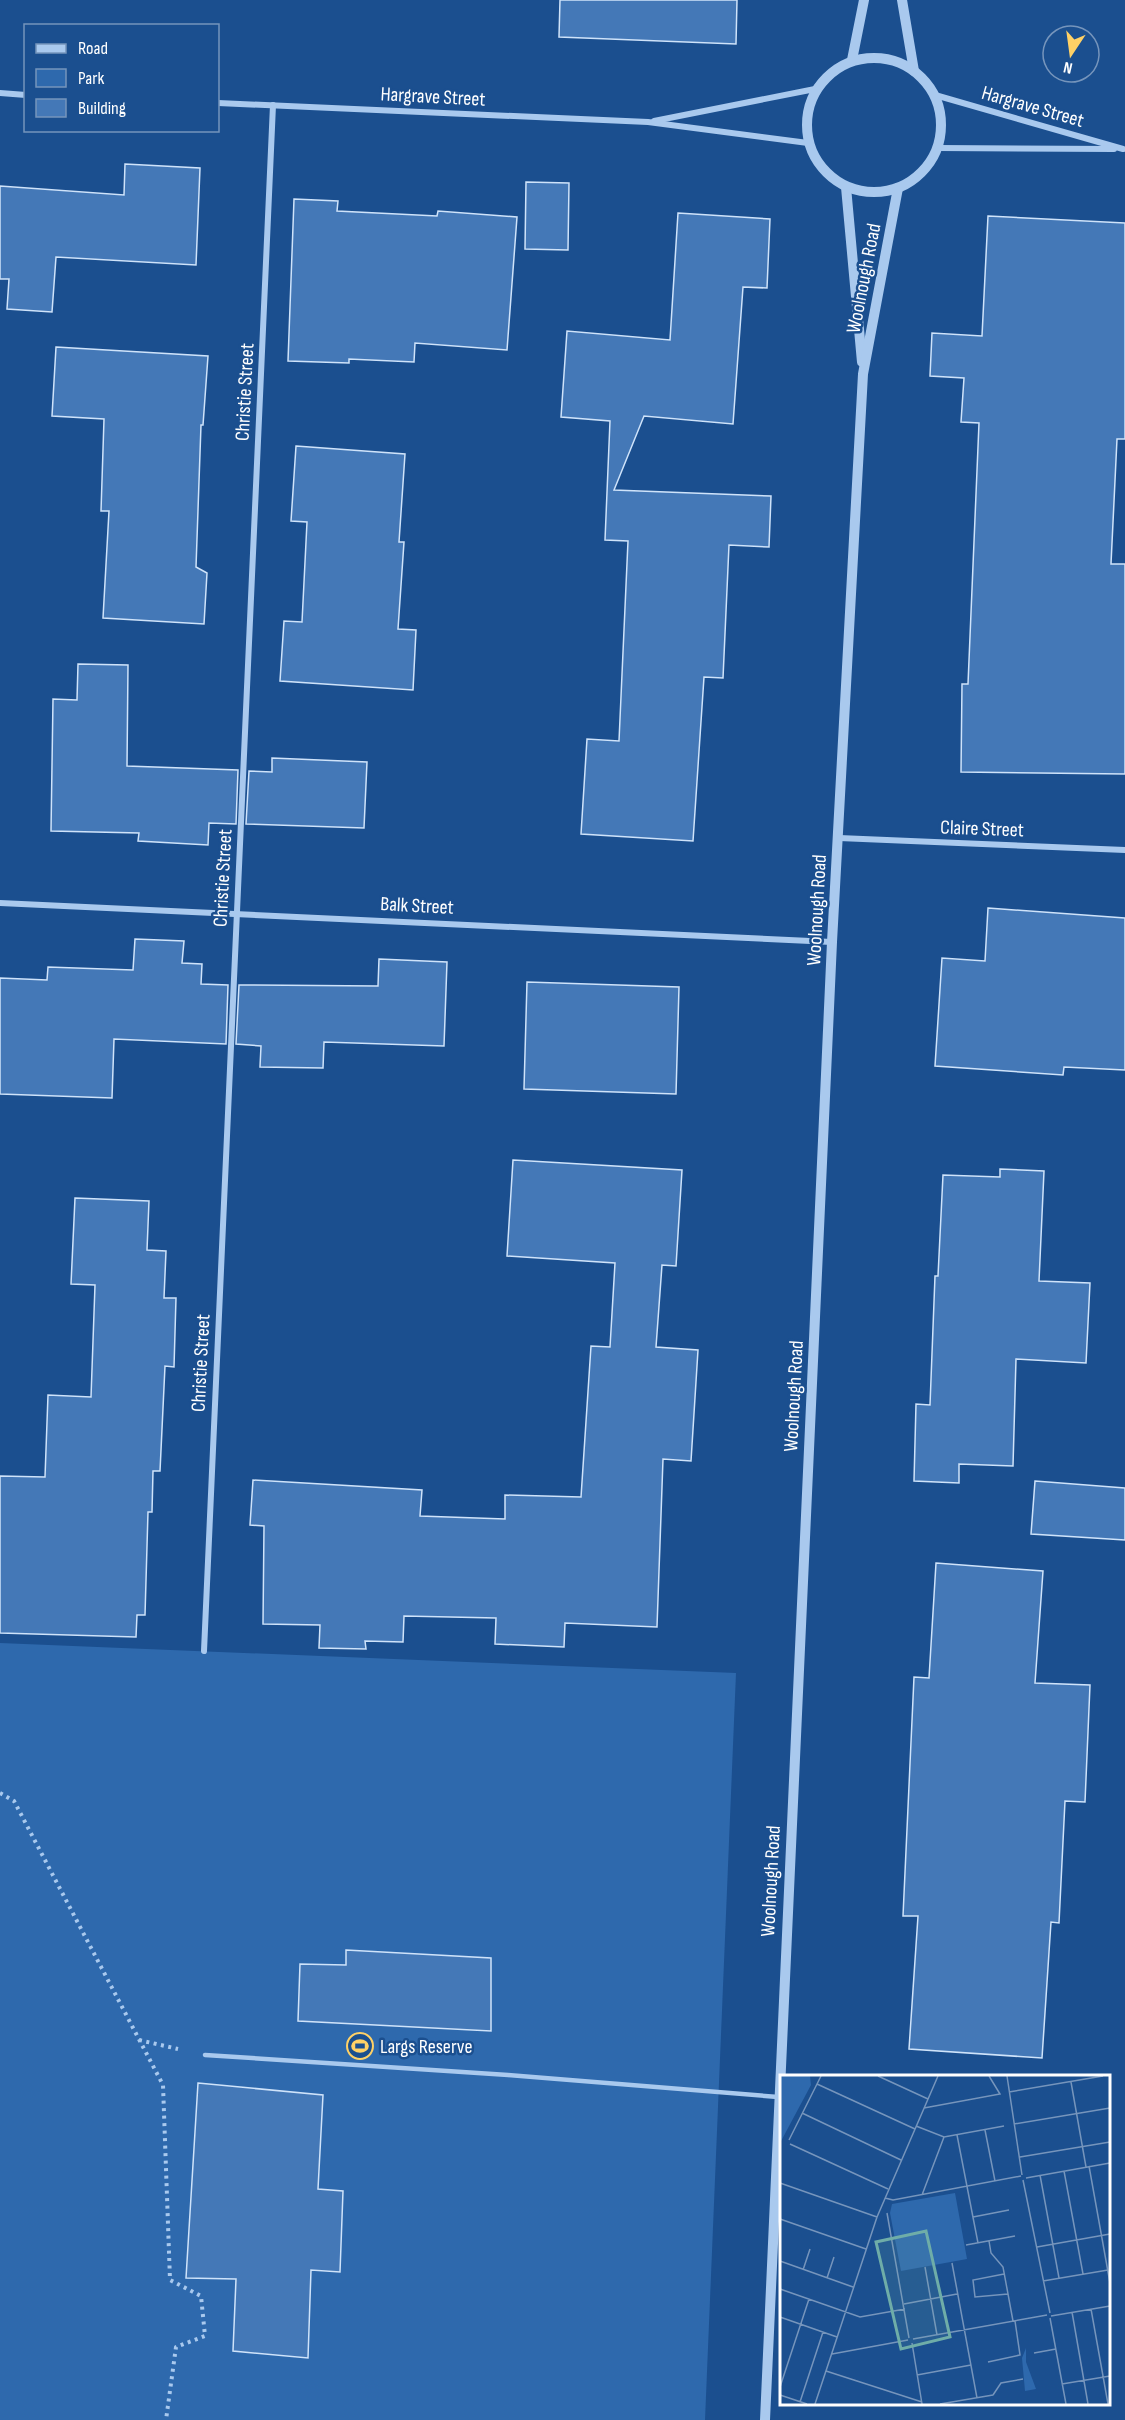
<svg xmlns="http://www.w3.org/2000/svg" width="1125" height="2420" viewBox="0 0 1125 2420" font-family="'Sofia Sans Condensed',sans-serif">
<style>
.green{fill:#2e69ad}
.building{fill:#4478b7;stroke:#cfe3fa;stroke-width:1.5}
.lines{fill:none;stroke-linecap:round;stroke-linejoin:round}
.path{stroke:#a9c9ee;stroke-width:4;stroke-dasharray:3 4.5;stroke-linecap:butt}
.service{stroke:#a9c9ee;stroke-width:4.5}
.minor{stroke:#a9c9ee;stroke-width:6}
.tertiary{stroke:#a9c9ee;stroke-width:10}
.labels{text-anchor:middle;stroke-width:5;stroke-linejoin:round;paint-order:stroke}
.street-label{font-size:20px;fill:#fff;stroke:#1b4f8f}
.poi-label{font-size:20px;fill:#fff;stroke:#1b4f8f;text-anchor:start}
.inset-road{fill:none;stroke:#7695bc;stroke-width:1.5}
.view{fill:#6fada8;fill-opacity:0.15;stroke:#6fada8;stroke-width:3}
.inset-edge{fill:none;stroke:#fff;stroke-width:3}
</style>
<rect width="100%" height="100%" fill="#1b4f8f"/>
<path class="green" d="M 0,1643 L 736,1673 L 705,2420 L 0,2420 Z"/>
<g class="building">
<path d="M 560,0 L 737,0 L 736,44 L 559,37 Z"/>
<path d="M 125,164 L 200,168 L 196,265 L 56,257 L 52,312 L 7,309 L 9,279 L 0,279 L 0,186 L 124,195 Z"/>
<path d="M 526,182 L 569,183 L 568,250 L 525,249 Z"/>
<path d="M 294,199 L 338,201 L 337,211 L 437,216 L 438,211 L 517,217 L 507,350 L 415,343 L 414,362 L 349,359 L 349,363 L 288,361 Z"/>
<path d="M 678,213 L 770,219 L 767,288 L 743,287 L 733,424 L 644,416 L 614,490 L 771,496 L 769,547 L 729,545 L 723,678 L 704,677 L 693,841 L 581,834 L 587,739 L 619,741 L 628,541 L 605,540 L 610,421 L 561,417 L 567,331 L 670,340 Z"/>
<path d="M 988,216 L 1125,223 L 1125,439 L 1117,439 L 1111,564 L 1125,564 L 1125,774 L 961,772 L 962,684 L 968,684 L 979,423 L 961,422 L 964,378 L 930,376 L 932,333 L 982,336 Z"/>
<path d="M 56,347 L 208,356 L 203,425 L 201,425 L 196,567 L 207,573 L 204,624 L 103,618 L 109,511 L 101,511 L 104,419 L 52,416 Z"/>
<path d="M 296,446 L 405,454 L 399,542 L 404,542 L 398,629 L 416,630 L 413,690 L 280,681 L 284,621 L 302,622 L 307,522 L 291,521 Z"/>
<path d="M 78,664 L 128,665 L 127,766 L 238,770 L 236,824 L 209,823 L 208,845 L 138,841 L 139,833 L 51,831 L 53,699 L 77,700 Z"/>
<path d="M 272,758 L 367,762 L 364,828 L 246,824 L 249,771 L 272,772 Z"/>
<path d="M 988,908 L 1125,918 L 1125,1070 L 1064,1067 L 1063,1075 L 935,1066 L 942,958 L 985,961 Z"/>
<path d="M 135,939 L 184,941 L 182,963 L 202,964 L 201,984 L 228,985 L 226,1044 L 114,1039 L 112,1098 L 0,1094 L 0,978 L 47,980 L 48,967 L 133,970 Z"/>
<path d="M 379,959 L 447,962 L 444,1046 L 324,1042 L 323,1068 L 260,1067 L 261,1046 L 236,1044 L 239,985 L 378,986 Z"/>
<path d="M 527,982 L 679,987 L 676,1094 L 524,1089 Z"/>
<path d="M 513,1160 L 682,1170 L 676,1266 L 662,1265 L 656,1347 L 698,1350 L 691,1461 L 663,1459 L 657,1627 L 565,1623 L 564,1647 L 495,1644 L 496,1618 L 404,1616 L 403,1642 L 365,1641 L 366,1649 L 319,1648 L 320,1625 L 263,1624 L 264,1526 L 250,1525 L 253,1480 L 422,1490 L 420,1516 L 505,1519 L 505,1495 L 581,1497 L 591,1346 L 610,1347 L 615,1263 L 507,1256 Z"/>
<path d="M 1000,1169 L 1044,1171 L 1039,1281 L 1090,1283 L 1086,1363 L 1016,1359 L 1013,1466 L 959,1464 L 959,1483 L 914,1481 L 916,1404 L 930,1405 L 935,1276 L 938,1276 L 943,1175 L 1000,1177 Z"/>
<path d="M 75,1198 L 149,1201 L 147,1250 L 166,1251 L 164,1298 L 176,1298 L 174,1367 L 165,1366 L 160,1471 L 153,1471 L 152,1512 L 148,1512 L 145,1615 L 137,1615 L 136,1637 L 0,1633 L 0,1476 L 45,1477 L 48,1395 L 91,1397 L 95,1285 L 71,1284 Z"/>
<path d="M 1035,1481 L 1125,1488 L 1125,1540 L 1031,1534 Z"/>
<path d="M 936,1563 L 1043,1571 L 1035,1683 L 1090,1685 L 1085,1802 L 1065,1801 L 1059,1923 L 1051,1922 L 1042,2058 L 909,2049 L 918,1916 L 903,1916 L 914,1677 L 929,1678 Z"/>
<path d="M 346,1950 L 491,1958 L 491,2031 L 298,2021 L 300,1964 L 346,1965 Z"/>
<path d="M 198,2083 L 323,2095 L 318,2189 L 343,2191 L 340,2272 L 311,2270 L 308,2358 L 233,2351 L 236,2279 L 186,2278 Z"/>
</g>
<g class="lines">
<g class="path">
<path d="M 0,1793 L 14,1801 L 163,2085 L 170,2280 L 201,2296 L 205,2336 L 176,2347 L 166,2420"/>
<path d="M 139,2040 L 178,2049"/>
</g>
<path class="service" d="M 205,2055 L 508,2075 L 778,2097"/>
<g class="minor">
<path d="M 0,93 L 26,95"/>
<path d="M 935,95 L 1123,149"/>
<path d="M 218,103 L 648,122 L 808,143"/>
<path d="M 654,121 L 815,89"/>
<path d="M 938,148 L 1114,149"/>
<path d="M 839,838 L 1125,850"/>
<path d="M 0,903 L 832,942"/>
<path d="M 204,1651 L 273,105"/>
</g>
<g class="tertiary">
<path d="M 902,0 L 914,71"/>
<circle cx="874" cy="125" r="67"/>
<path d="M 852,60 L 864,0"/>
<path d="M 846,187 L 862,362"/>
<path d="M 765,2420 L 832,942 L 863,374 L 898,188"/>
</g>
</g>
<defs>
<symbol id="stadium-ring" viewBox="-11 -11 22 22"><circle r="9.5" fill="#1b4f8f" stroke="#ffd166" stroke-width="1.5"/><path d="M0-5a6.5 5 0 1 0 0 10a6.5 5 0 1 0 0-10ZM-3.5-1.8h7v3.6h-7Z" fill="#ffd166"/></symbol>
</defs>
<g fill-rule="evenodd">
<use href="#stadium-ring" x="345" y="2031" width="30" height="30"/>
</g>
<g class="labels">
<g class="street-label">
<text transform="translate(433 96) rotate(3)" y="7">Hargrave Street</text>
<text transform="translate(1033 106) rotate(16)" y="7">Hargrave Street</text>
<text transform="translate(863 278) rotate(-79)" y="7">Woolnough Road</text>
<text transform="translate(244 392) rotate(-87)" y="7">Christie Street</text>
<text transform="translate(982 828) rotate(2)" y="7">Claire Street</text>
<text transform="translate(222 878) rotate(-87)" y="7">Christie Street</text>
<text transform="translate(417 905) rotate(3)" y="7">Balk Street</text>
<text transform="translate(816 910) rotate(-87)" y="7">Woolnough Road</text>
<text transform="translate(200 1363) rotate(-87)" y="7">Christie Street</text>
<text transform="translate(793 1396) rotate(-87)" y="7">Woolnough Road</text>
<text transform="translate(770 1881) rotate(-87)" y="7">Woolnough Road</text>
</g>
<g class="poi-label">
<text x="380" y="2053">Largs Reserve</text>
</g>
</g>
<g transform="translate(780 2075)">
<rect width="330" height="330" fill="#1b4f8f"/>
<path d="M 0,1 L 30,1 L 31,10 L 0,68 ZM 175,118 L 187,184 L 121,196 L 110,138 L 112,129 ZM 246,273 L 246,287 L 256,314 L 245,316 L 242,283 Z" fill="#2e69ad"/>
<path class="inset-road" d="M 98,1 L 148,24M 227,1 L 242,100M 291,7 L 306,92M 37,9 L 135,54M 229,17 L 323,1M 144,33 L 220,19 L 209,1M 22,38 L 121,85M 234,49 L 330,33M 136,51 L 164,62 L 224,51M 205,55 L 215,106M 177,60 L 198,168M 9,65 L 41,1M 10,69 L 108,114M 240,82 L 330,67M 309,91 L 330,208M 284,96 L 303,199M 260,100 L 279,203M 246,103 L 330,88M 243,105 L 270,238M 0,108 L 97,142M 142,120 L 164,62M 105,123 L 113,125 L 241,101M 107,138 L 129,263M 193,142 L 229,135M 0,144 L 86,174M 209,166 L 211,178 L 223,192 L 233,246M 186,170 L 235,161M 257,172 L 330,159M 0,186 L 73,212M 172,188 L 197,323M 145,192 L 157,260M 23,195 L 30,174M 224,199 L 193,205 L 195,222 L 228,219M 47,203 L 54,182M 263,206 L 328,195M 0,214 L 80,242 L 125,234M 124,229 L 177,219M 311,234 L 328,329M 292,237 L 308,329M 271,241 L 330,231M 0,242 L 57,262M 270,243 L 286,329M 133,264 L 267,240M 132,268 L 142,329M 254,278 L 276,274M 52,279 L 128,265M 208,287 L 240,280 L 235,246M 46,296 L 142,327M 137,300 L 191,290M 282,309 L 330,301M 0,312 L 29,224M 0,320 L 27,329M 213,320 L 221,308 L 243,304M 20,327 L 43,257M 35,329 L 97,142 L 158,1M 160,329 L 213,320"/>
<path class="view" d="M 146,156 L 170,262 L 121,274 L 96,167 Z"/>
<rect width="330" height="330" class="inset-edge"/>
</g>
<rect x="24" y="24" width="195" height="108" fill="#1b4f8f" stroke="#7695bc" stroke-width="1.5"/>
<rect x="36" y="44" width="30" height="9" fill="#a9c9ee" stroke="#7695bc" stroke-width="1.5"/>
<text x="78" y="54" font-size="18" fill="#ffffff">Road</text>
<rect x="36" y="69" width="30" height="18" fill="#2e69ad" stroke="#7695bc" stroke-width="1.5"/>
<text x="78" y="84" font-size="18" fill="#ffffff">Park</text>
<rect x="36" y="99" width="30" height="18" fill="#4478b7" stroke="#7695bc" stroke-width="1.5"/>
<text x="78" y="114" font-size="18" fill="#ffffff">Building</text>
<g transform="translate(1071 54) rotate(193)"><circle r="28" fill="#1b4f8f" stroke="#7695bc" stroke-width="1.5"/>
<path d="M0-4.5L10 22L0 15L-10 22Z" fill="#ffd166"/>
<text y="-9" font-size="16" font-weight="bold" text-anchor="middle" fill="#ffffff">N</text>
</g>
</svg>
